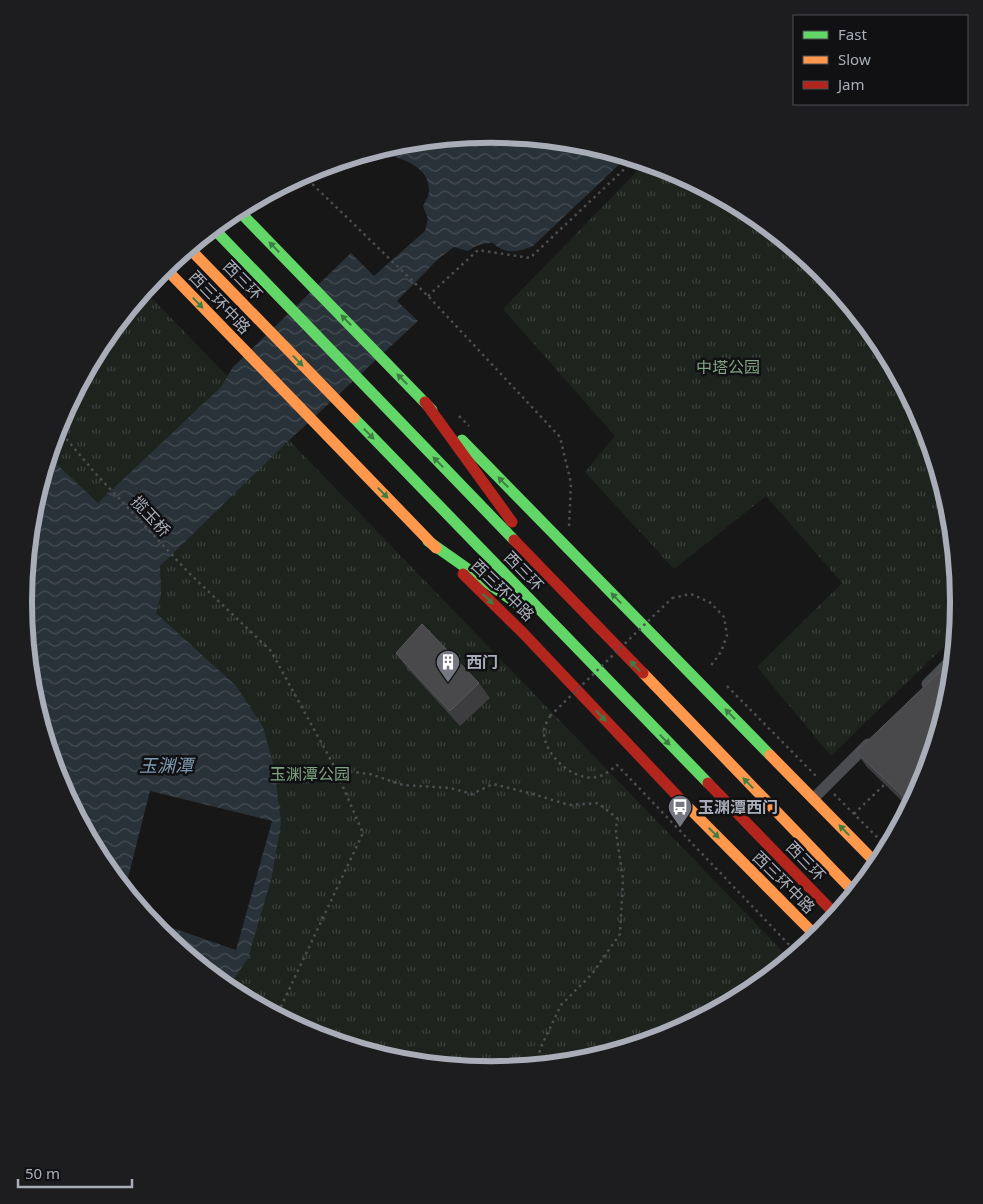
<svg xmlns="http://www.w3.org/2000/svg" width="983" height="1204" viewBox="0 0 983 1204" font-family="'Noto Sans','Noto Sans SC',sans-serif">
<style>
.park{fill:url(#park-tufts)}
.water{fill:url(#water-waves)}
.pier{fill:#171717}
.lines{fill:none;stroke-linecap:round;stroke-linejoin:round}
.path{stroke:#4d4e52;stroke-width:2.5;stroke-dasharray:2.5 4;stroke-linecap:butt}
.street{stroke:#4b4c50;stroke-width:11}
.fast{stroke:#63d668;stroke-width:11}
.slow{stroke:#ff974d;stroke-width:11}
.jam{stroke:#b3261e;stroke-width:11}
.path-bridge{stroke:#4d4e52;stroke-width:2.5;stroke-dasharray:2.5 4;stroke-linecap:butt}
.wall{fill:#3d3d3f}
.building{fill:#49494c;stroke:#58595d}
.oneway{fill:#3e7d42}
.labels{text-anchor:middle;stroke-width:5;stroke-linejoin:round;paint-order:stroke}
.street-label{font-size:16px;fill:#a8adb8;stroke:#111113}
.park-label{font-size:16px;fill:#7fa381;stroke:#111113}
.poi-label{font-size:16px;font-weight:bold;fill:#a8adb8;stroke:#111113;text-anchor:start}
.water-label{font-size:18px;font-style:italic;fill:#7f9bb3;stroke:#111113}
.rim{fill:none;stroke:#a8adb8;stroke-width:6}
</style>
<defs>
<pattern id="park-tufts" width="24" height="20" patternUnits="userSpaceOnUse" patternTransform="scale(1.25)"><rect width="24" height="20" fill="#1d241e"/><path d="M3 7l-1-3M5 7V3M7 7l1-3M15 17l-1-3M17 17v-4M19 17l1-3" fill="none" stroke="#3b413d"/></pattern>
<pattern id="water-waves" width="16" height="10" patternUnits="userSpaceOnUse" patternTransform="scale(1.25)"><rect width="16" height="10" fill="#2a3239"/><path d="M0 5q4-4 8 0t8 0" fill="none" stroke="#464d54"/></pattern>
</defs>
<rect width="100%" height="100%" fill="#171717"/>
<g class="park">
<path d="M 646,162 L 671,170 L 752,213 L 822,271 L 881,342 L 924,423 L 950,511 L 959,602 L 956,635 L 831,756 L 757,667 L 842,583 L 766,496 L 674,569 L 585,472 L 615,436 L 503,309 Z"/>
<path d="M 145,291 L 790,959 L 751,991 L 670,1034 L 582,1061 L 491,1070 L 400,1061 L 312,1034 L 231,991 L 161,933 L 102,862 L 59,781 L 33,693 L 24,602 L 33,510 L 59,423 L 103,342 Z"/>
</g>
<path class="water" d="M 492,134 L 583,143 L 627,157 L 533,246 C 519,252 505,255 493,243 C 483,243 476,245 468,251 L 454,247 L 438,259 L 397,301 L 418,321 L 284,445 L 160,566 L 161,594 L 156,613 L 236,686 L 263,727 L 274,767 L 281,823 L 271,880 L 248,958 L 228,988 L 161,933 L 102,862 L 59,781 L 33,693 L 24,602 L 33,510 L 49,457 L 98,503 L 221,387 L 233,367 L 351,253 L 374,276 L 425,231 L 428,219 L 423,206 C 425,202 429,196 429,191 C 430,164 396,157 376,151 L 401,143 Z"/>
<path class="pier" d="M 150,791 L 272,821 L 236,950 L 150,920 L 125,890 Z"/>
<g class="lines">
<g class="path">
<path d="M 303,175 L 428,296 L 560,437 L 571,483 L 569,527"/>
<path d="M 428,296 L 478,250 L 530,258 L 635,159"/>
<path d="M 459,416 L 469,426"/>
<path d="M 58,429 L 96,474 L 190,574 L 271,651 L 333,764 L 363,833 L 277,1015"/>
<path d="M 672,598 L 691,594 L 711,603 L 724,617 L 727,635 L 721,652 L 709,668"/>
<path d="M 727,686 L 818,778"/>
<path d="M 550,716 C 548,720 544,726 544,731 C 543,754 573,782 597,777 C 605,775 611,770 617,765 L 797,953"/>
<path d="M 337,770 L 370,774 L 403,785 L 450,788 L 472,794 L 493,784 L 533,794 L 569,805 L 598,803 L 617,818 L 616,832 L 623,879 L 620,934 L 592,974 L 561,1005 L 540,1049 L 538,1065"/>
<path d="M 834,794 L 888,848"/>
<path d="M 854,814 L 887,782"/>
</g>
<g class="street">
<path d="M 927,684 L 954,657"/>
<path d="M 813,799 L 868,744"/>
</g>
<g class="fast">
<path d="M 238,210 L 432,410"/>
<path d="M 213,228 L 514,540"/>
<path d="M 354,418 L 708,783"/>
<path d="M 462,440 L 770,755"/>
<path d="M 428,541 L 526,610"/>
</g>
<g class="slow">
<path d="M 189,248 L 354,418"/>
<path d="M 165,268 L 436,548"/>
<path d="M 643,673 L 855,893"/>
<path d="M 770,755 L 878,865"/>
<path d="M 682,801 L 817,937"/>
</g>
<g class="jam">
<path d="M 425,402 L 512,522"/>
<path d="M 514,540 L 643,673"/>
<path d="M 463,574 L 524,634 L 682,801"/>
<path d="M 708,783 L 836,915"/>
</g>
<path class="path-bridge" d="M 550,716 L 672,598"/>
</g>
<g class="wall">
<path d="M 396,653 L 479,683 L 490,698 L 460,726 L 407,668 Z"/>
<path d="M 856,752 L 924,781 L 909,808 L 867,767 Z"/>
</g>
<g class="building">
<path d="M 422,624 L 479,683 L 450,711 L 396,653 Z"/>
<path d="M 954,658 L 950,694 L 924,781 L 911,804 L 856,752 Z"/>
</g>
<defs><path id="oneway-solid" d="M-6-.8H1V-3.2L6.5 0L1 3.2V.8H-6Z" transform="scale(1.25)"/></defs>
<g class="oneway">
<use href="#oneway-solid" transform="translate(274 247) rotate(-134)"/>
<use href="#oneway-solid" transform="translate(198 303) rotate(46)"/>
<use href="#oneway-solid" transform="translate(346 320) rotate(-134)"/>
<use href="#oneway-solid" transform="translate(298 361) rotate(46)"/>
<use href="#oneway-solid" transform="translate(402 379) rotate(-134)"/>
<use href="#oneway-solid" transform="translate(369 434) rotate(46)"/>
<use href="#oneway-solid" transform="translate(438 462) rotate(-134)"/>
<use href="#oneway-solid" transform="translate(503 482) rotate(-134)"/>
<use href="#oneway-solid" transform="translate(383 493) rotate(46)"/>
<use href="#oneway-solid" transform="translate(616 598) rotate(-134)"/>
<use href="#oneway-solid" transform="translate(488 599) rotate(44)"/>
<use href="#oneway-solid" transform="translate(635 666) rotate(-134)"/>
<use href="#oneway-solid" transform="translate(730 714) rotate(-134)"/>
<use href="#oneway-solid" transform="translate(601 716) rotate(47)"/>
<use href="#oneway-solid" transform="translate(665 740) rotate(46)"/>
<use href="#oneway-solid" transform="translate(748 783) rotate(-134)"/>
<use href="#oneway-solid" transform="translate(844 830) rotate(-134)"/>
<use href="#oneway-solid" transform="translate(714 833) rotate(45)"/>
</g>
<defs>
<symbol id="building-pin" viewBox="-11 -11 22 30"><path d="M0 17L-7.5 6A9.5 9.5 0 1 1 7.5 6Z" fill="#757880" stroke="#111113"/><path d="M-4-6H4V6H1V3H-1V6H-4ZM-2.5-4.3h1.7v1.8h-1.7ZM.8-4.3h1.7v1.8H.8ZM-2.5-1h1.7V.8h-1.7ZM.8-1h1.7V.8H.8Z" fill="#fff"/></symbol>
<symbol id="bus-pin" viewBox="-11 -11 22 30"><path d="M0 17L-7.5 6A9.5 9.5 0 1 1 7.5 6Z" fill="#757880" stroke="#111113"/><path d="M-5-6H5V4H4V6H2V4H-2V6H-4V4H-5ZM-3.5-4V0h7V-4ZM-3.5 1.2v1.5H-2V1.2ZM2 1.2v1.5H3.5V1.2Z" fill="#fff"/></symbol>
</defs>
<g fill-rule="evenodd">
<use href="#building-pin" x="434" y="648" width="28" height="38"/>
<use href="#bus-pin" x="666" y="793" width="28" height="38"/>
</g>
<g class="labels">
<g class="street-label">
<text transform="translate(243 280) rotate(46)" y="6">西三环</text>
<text transform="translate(220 302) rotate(46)" y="6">西三环中路</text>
<text transform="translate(151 516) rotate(47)" y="6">揽玉桥</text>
<text transform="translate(524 571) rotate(46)" y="6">西三环</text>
<text transform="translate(503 590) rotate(44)" y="6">西三环中路</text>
<text transform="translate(806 861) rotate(46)" y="6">西三环</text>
<text transform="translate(784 882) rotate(45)" y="6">西三环中路</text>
</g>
<g class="park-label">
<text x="728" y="373">中塔公园</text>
<text x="310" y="780">玉渊潭公园</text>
</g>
<g class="poi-label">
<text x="466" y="668">西门</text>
<text x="698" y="813">玉渊潭西门</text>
</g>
<g class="water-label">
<text x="166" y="772">玉渊潭</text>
</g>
</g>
<path d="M0 0H983V1204H0ZM32 602a459 459 0 1 1 918 0a459 459 0 1 1-918 0Z" fill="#1d1d20" fill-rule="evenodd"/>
<path class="rim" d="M32 602a459 459 0 1 1 918 0a459 459 0 1 1-918 0Z"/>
<rect x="793" y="15" width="175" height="90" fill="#111113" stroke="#4d4f55"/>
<rect x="803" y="31" width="25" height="8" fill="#63d668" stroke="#4d4f55"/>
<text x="838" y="40" font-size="15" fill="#a8adb8">Fast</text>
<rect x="803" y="56" width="25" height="8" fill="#ff974d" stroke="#4d4f55"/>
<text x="838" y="65" font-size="15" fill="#a8adb8">Slow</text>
<rect x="803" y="81" width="25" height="8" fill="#b3261e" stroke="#4d4f55"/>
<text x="838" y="90" font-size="15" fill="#a8adb8">Jam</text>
<path d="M18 1179v8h114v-8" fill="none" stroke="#a8adb8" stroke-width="2.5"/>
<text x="25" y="1179" font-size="15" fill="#a8adb8" stroke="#111113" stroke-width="4" paint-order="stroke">50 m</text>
</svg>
